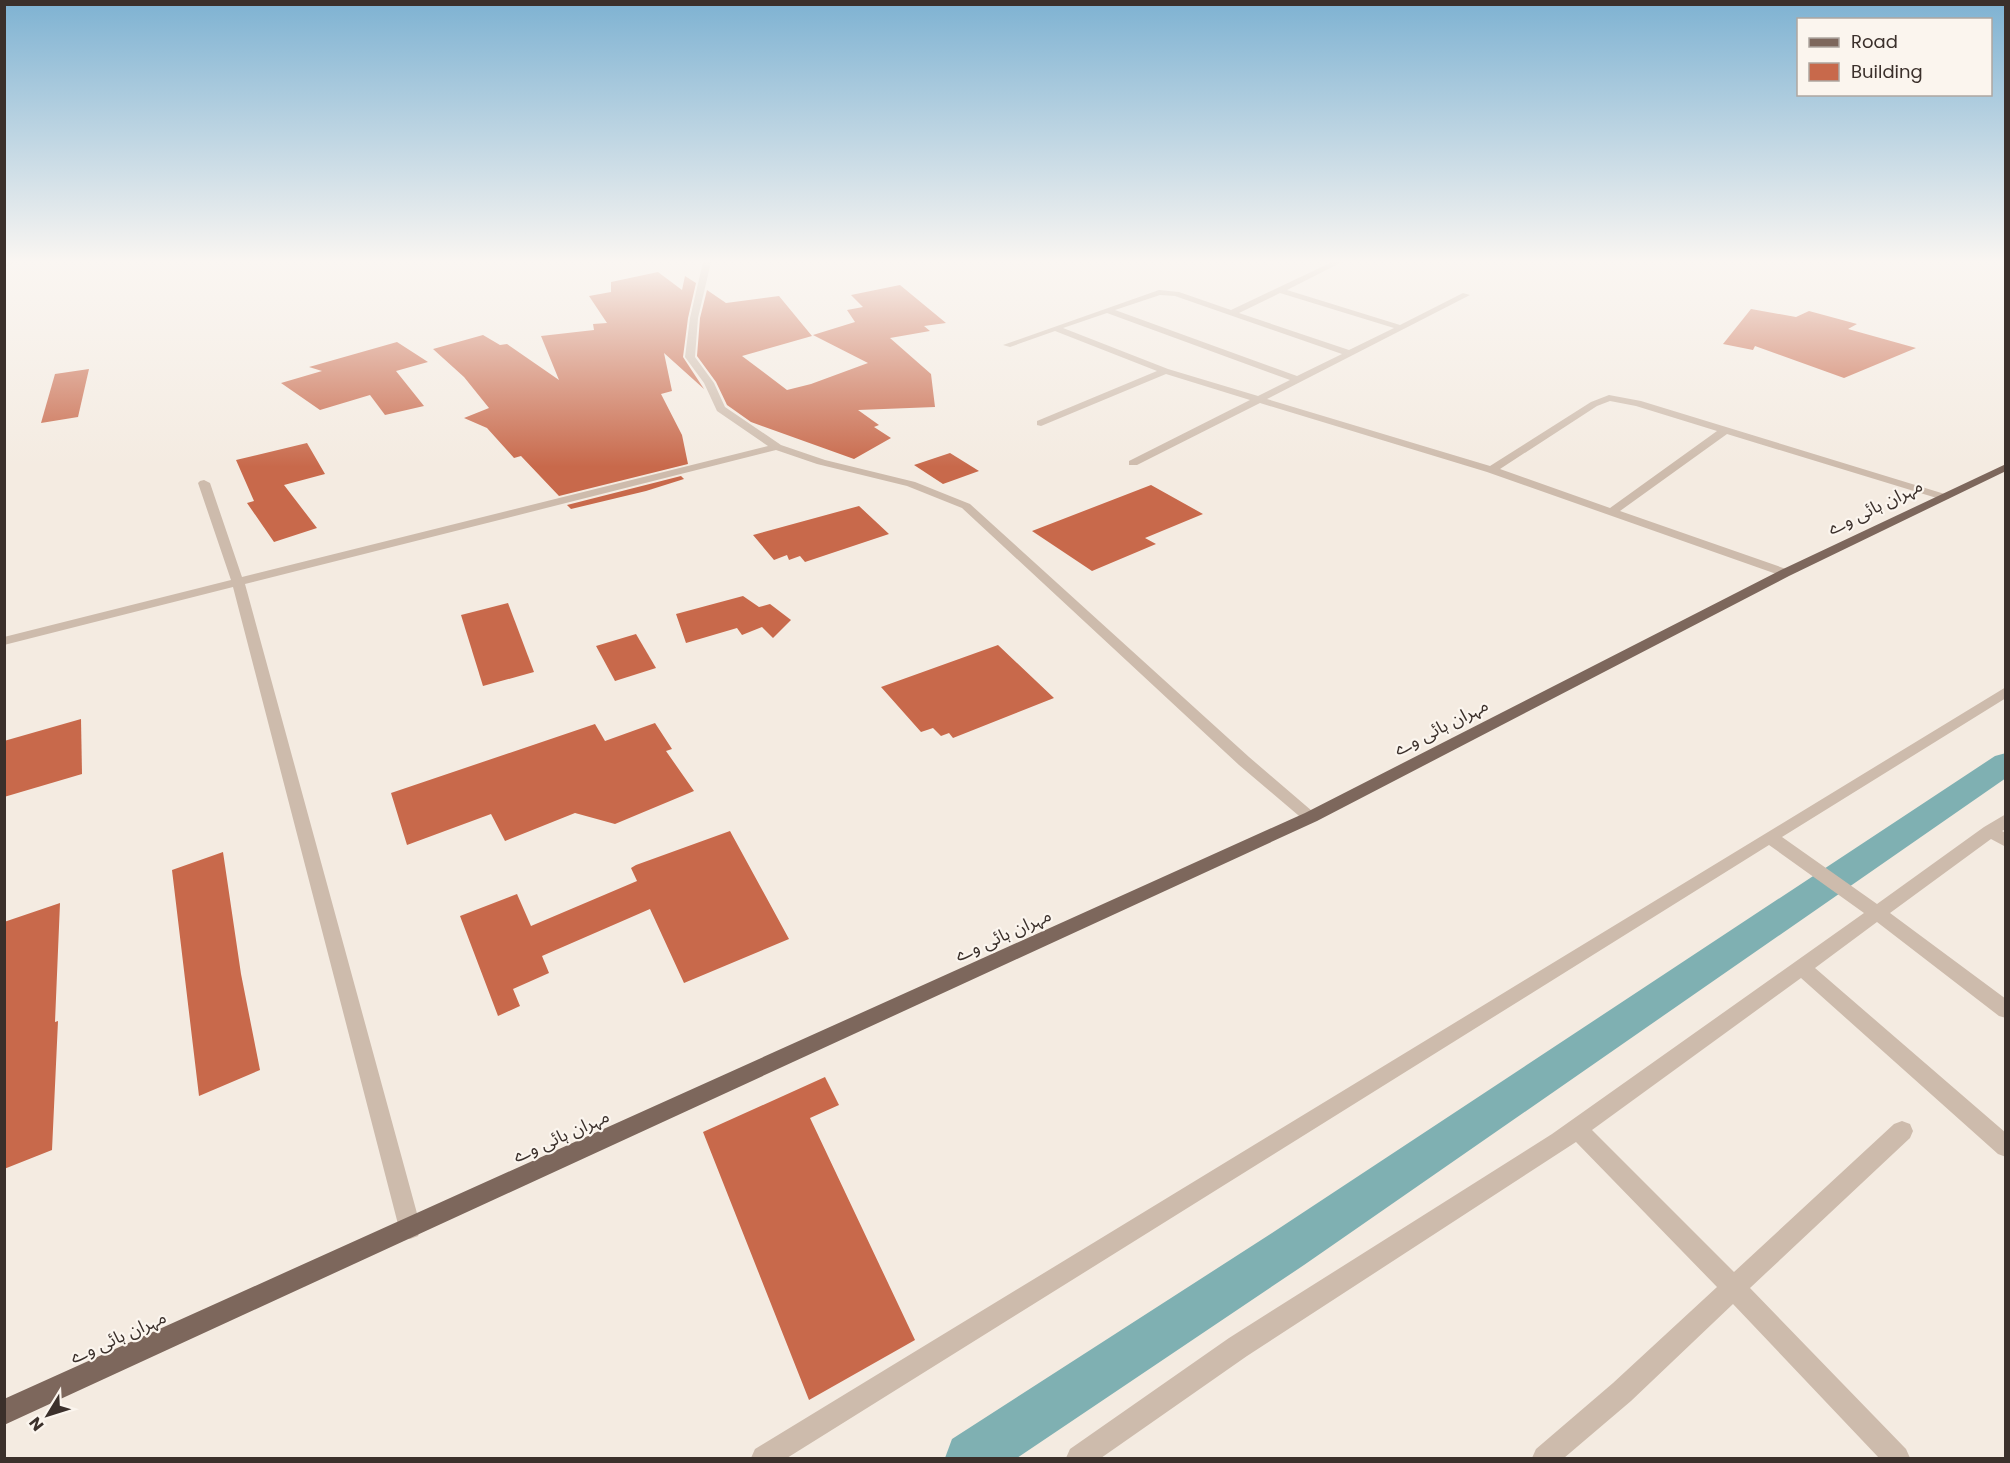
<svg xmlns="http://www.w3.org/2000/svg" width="2010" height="1463" viewBox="0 0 2010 1463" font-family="Poppins,'Noto Sans Arabic',sans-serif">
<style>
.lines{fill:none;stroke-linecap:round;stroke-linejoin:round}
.canal{fill:#7fb0b2;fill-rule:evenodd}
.building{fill:#c8694b}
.street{fill:#cdbbac;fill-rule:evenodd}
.primary{fill:#7d675c;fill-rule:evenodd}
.labels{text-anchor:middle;stroke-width:4.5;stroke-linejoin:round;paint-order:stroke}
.near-street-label{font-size:18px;fill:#3b302b;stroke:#fbf5ee}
</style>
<rect width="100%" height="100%" fill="#f4ebe1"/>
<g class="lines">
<path class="canal" d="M 2006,753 L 2006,778 L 1304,1265 L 1017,1458 L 945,1458 L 952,1439 L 1272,1233 L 1995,756 Z"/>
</g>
<g class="building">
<path d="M 658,272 L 682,290 L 685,276 L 696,283 L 688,318 L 683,357 L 704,389 L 664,353 L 672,391 L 661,394 L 682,435 L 688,464 L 559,496 L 521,456 L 514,458 L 487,428 L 464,418 L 489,408 L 464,377 L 433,349 L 483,335 L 500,345 L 507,344 L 559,380 L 541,336 L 594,330 L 593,324 L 607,323 L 589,296 L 611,292 L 611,282 Z"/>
<path d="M 900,285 L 946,323 L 924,326 L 930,331 L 890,338 L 931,374 L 935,407 L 858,410 L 879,425 L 874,427 L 891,438 L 854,459 L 751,422 L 727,405 L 716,382 L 697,356 L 700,318 L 707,290 L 726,303 L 779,296 L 812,336 L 742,356 L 787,390 L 811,384 L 868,363 L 813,335 L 855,322 L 847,310 L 863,307 L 851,295 Z"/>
<path d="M 1751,309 L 1796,317 L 1809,311 L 1857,324 L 1848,329 L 1916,348 L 1844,378 L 1755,346 L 1753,350 L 1723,344 Z"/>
<path d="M 397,342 L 428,362 L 396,371 L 424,406 L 385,415 L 370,395 L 320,410 L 281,383 L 322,371 L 309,367 Z"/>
<path d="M 89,369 L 78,417 L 41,423 L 55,374 Z"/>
<path d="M 307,443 L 325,474 L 284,485 L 317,528 L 274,542 L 247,503 L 254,501 L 236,460 Z"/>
<path d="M 950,453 L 979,471 L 943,484 L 914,465 Z"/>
<path d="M 681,476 L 684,479 L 646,491 L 571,509 L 567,505 Z"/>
<path d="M 1151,485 L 1203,514 L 1145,538 L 1156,544 L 1092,571 L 1032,531 Z"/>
<path d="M 859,506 L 889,534 L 805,562 L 800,556 L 789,560 L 787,555 L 774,560 L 753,535 Z"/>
<path d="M 743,596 L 759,607 L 770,604 L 791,620 L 773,638 L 762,627 L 742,635 L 737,628 L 686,643 L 676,614 Z"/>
<path d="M 508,603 L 534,672 L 483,686 L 461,615 Z"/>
<path d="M 636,634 L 656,668 L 615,681 L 596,646 Z"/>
<path d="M 998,645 L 1054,698 L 953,738 L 949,733 L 941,736 L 933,728 L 921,732 L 881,687 Z"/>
<path d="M 81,719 L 82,774 L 4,797 L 4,741 Z"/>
<path d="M 655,723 L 672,749 L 666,751 L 694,791 L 615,824 L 575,813 L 505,841 L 491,814 L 407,845 L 391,793 L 595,724 L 605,741 Z"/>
<path d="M 730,831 L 789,939 L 684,983 L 650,909 L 542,956 L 549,973 L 513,989 L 520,1006 L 498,1016 L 460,916 L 517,894 L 531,926 L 637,881 L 631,868 L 636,865 Z"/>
<path d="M 223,852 L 241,974 L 260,1070 L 199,1096 L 172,870 Z"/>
<path d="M 60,903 L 55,1022 L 58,1021 L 52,1150 L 4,1169 L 4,922 Z"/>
<path d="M 825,1077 L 839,1105 L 810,1118 L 915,1340 L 809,1400 L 703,1132 Z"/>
</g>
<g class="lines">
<g class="street">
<path d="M 15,262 L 4,268 L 4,263 Z"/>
<path d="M 703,262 L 711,262 L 698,318 L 695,357 L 714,383 L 725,407 L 781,445 L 825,460 L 915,482 L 970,504 L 1249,757 L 1319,817 L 1317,821 L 1305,821 L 1239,765 L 962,508 L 907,486 L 817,464 L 776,450 L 245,584 L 421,1228 L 418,1236 L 410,1239 L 402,1236 L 399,1228 L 233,587 L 4,645 L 4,637 L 231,580 L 198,483 L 200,481 L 204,480 L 210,483 L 242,577 L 768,446 L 717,411 L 704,383 L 685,357 L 690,318 Z"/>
<path d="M 1332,262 L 1342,262 L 1287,290 L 1400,325 L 1463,293 L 1470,295 L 1267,399 L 1490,466 L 1591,402 L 1609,395 L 1641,401 L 1948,495 L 1950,497 L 1948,499 L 1940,499 L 1727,434 L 1620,511 L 1789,570 L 1791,573 L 1785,577 L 1487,472 L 1260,403 L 1137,465 L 1129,465 L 1129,461 L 1250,400 L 1166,374 L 1041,426 L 1037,425 L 1037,421 L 1157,371 L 1055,331 L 1010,347 L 1003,345 L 1159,290 L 1179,292 L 1231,310 ZM 1280,293 L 1394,328 L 1349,350 L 1239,313 ZM 1160,295 L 1175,296 L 1342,354 L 1297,376 L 1115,310 ZM 1107,313 L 1290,380 L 1258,396 L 1168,369 L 1063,328 ZM 1610,401 L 1636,406 L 1717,431 L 1610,508 L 1500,469 L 1597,406 Z"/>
<path d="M 2006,687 L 2006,698 L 1782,837 L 1877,904 L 1984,827 L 2006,814 L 2006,829 L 2002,831 L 2006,833 L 2006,847 L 1991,839 L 1890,913 L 2006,999 L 2006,1018 L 1999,1016 L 1877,922 L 1815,968 L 2006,1133 L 2006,1157 L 1998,1154 L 1801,978 L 1592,1130 L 1734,1272 L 1894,1124 L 1902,1121 L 1910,1124 L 1913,1131 L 1910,1138 L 1750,1288 L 1906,1449 L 1910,1458 L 1879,1458 L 1733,1304 L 1631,1401 L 1564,1458 L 1532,1458 L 1536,1449 L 1613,1383 L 1717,1287 L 1576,1142 L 1247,1356 L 1101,1458 L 1066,1458 L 1070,1449 L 1229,1338 L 1552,1134 L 1864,913 L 1769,845 L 787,1458 L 751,1458 L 755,1449 Z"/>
</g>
<path class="primary" d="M 2006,464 L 2006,471 L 1789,576 L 1317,821 L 4,1425 L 4,1399 L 1305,813 L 1781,570 Z"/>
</g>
<linearGradient id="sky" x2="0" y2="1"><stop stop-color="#7eb2d2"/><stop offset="0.56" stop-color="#faf6f2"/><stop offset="1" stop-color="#faf6f2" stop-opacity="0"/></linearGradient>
<rect width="2010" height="467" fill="url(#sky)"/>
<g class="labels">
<g class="near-street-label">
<text transform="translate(1875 507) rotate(-26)" y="6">مہران ہائی وے</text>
<text transform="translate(1441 727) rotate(-27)" y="6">مہران ہائی وے</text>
<text transform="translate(1003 935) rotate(-24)" y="6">مہران ہائی وے</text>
<text transform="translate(561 1136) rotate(-24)" y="6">مہران ہائی وے</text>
<text transform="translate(118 1337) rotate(-24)" y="6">مہران ہائی وے</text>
</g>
</g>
<rect width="2010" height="1463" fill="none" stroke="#3b302b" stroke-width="12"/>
<rect x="1797" y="18" width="195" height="78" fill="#fbf5ee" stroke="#aea6a0" stroke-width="1.5"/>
<rect x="1809" y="38" width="30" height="9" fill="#7d675c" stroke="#aea6a0" stroke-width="1.5"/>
<text x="1851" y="48" font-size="18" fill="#3b302b">Road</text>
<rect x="1809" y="63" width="30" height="18" fill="#c8694b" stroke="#aea6a0" stroke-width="1.5"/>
<text x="1851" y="78" font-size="18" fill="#3b302b">Building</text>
<g transform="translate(48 1415) rotate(232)" stroke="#fbf5ee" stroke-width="4.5" paint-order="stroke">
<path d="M0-4.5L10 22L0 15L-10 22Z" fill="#3b302b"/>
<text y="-9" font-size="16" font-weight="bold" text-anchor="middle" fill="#3b302b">N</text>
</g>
</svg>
